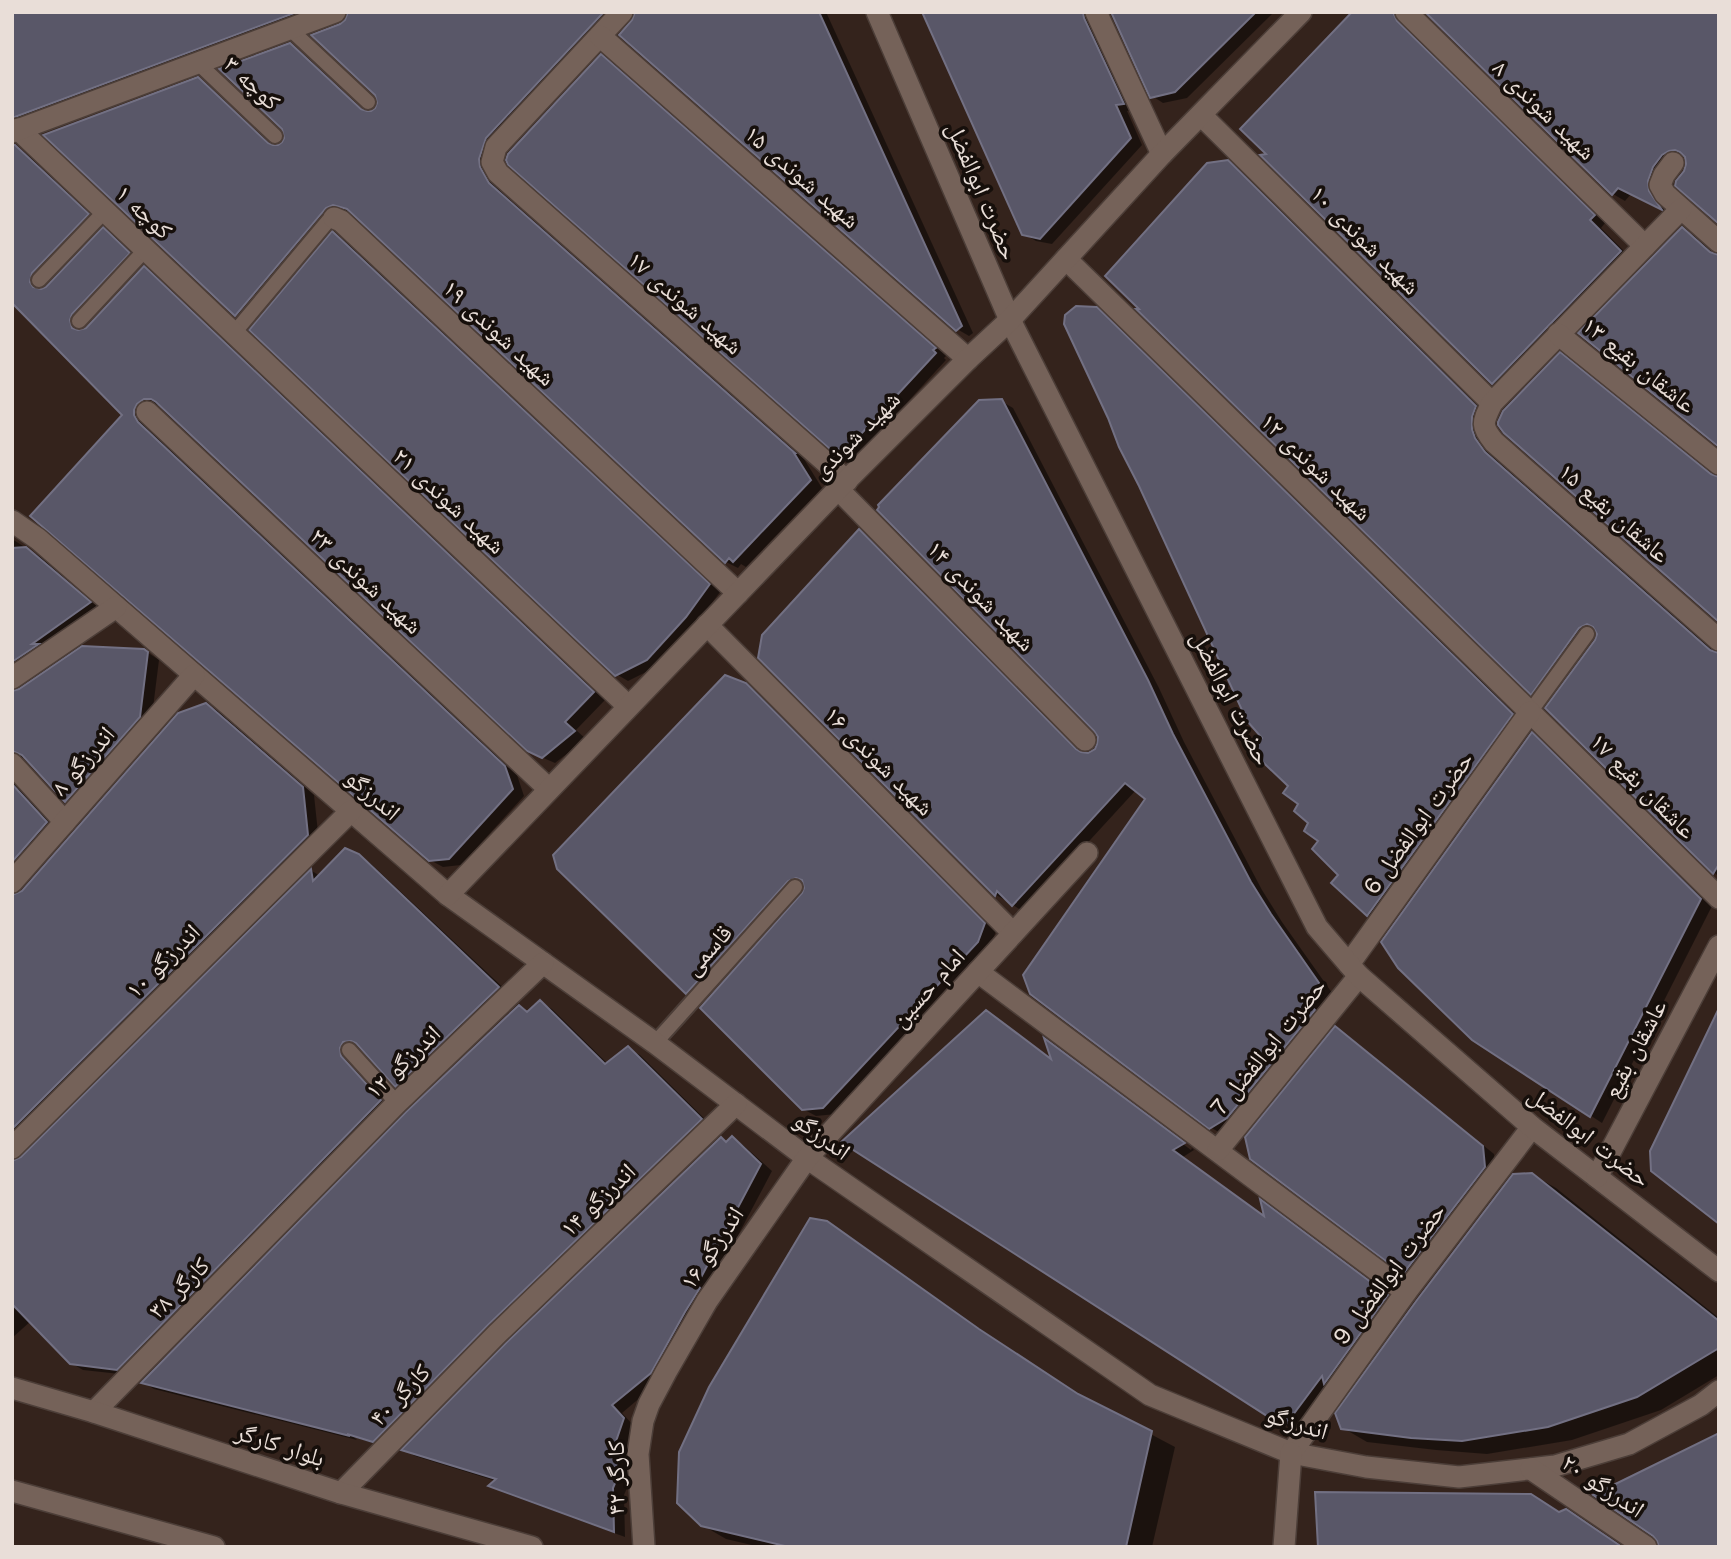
<svg xmlns="http://www.w3.org/2000/svg" width="1731" height="1559" viewBox="0 0 1731 1559" font-family="'Work Sans','Noto Naskh Arabic',sans-serif">
<style>
.shadow{fill:#0007}
.building{fill:#595768;stroke:#727083;stroke-width:2}
.lines{fill:none;stroke-linecap:round;stroke-linejoin:round}
.lane-casing{stroke:#4c3e38;stroke-width:18}
.street-casing{stroke:#4c3e38;stroke-width:24}
.secondary-casing{stroke:#4c3e38;stroke-width:24}
.lane{stroke:#756259;stroke-width:14}
.street{stroke:#756259;stroke-width:21}
.secondary{stroke:#756259;stroke-width:21}
.labels{text-anchor:middle;stroke-width:7;stroke-linejoin:round;paint-order:stroke}
.street-label{font-size:24px;fill:#e9ded8;stroke:#160f0b}
</style>
<rect width="100%" height="100%" fill="#34231c"/>
<g class="shadow">
<path d="M 25,12 L 325,12 L 12,134 L 12,20 Z"/>
<path d="M 349,12 L 622,12 L 498,145 L 492,175 L 501,192 L 804,459 L 822,488 L 746,567 L 741,564 L 738,568 L 726,562 L 353,213 L 346,211 L 338,214 L 248,322 L 236,315 L 46,135 L 198,79 L 211,86 L 275,147 L 284,143 L 290,44 L 302,52 L 368,113 L 372,113 L 379,104 L 346,22 Z"/>
<path d="M 636,12 L 826,12 L 973,333 L 969,336 L 957,329 L 633,21 Z"/>
<path d="M 924,12 L 1096,12 L 1134,110 L 1127,111 L 1142,145 L 1052,244 L 1036,241 L 1024,234 Z"/>
<path d="M 1112,12 L 1274,12 L 1187,98 L 1163,103 L 1152,96 Z"/>
<path d="M 1428,12 L 1719,12 L 1688,166 L 1686,156 L 1681,157 L 1665,174 L 1669,213 L 1631,194 L 1625,201 L 1613,194 Z"/>
<path d="M 1405,30 L 1415,36 L 1605,223 L 1601,228 L 1632,259 L 1504,390 L 1493,383 Z"/>
<path d="M 601,56 L 613,63 L 946,356 L 944,358 L 946,360 L 860,454 L 844,455 L 832,448 Z"/>
<path d="M 15,146 L 27,154 L 99,222 L 41,286 L 42,290 L 47,288 L 103,229 L 115,236 L 140,260 L 81,327 L 82,331 L 87,329 L 144,268 L 156,275 L 605,700 L 576,730 L 586,739 L 555,763 L 541,757 L 162,405 L 156,405 L 149,410 L 146,423 L 150,430 L 517,775 L 524,796 L 461,865 L 443,867 L 430,860 L 125,415 L 12,300 Z"/>
<path d="M 1228,162 L 1240,169 L 1487,414 L 1487,447 L 1497,460 L 1719,655 L 1719,877 L 1547,708 L 1596,640 L 1598,634 L 1597,631 L 1591,634 L 1543,700 L 1532,693 Z"/>
<path d="M 1682,229 L 1694,236 L 1717,256 L 1719,445 Z"/>
<path d="M 332,234 L 344,240 L 720,592 L 697,623 L 658,666 L 628,681 L 616,674 Z"/>
<path d="M 1096,309 L 1108,316 L 1523,721 L 1379,921 L 1368,915 L 1333,883 L 1341,875 L 1310,823 L 1265,738 Z"/>
<path d="M 1560,354 L 1572,361 L 1717,479 L 1719,620 Z"/>
<path d="M 1001,401 L 1013,408 L 1159,688 L 1184,742 L 1262,890 L 1282,922 L 1335,997 L 1222,1134 L 1210,1127 L 1147,799 L 1136,790 L 1024,912 L 1013,905 L 1007,899 L 1007,901 L 996,895 L 760,657 L 859,531 L 871,538 L 1084,754 L 1088,755 L 1096,750 L 1100,737 Z"/>
<path d="M 12,539 L 42,558 L 101,610 L 12,678 Z"/>
<path d="M 144,650 L 159,660 L 151,724 L 77,807 L 66,801 L 26,757 L 15,760 L 12,764 L 12,692 Z"/>
<path d="M 745,685 L 758,692 L 996,931 L 990,948 L 836,1114 L 816,1116 L 803,1109 L 804,894 L 806,884 L 800,886 L 698,1000 L 687,993 Z"/>
<path d="M 206,704 L 218,711 L 314,795 L 319,842 L 12,1148 L 12,896 L 17,896 Z"/>
<path d="M 1532,734 L 1544,741 L 1712,906 L 1602,1123 L 1473,1039 Z"/>
<path d="M 12,778 L 58,829 L 12,882 Z"/>
<path d="M 358,856 L 370,863 L 510,994 L 408,1092 L 396,1085 L 361,1046 L 354,1050 L 392,1108 L 129,1375 L 83,1370 L 71,1363 L 31,1321 L 12,1338 L 12,1187 L 22,1159 L 312,871 L 320,876 Z"/>
<path d="M 541,1002 L 552,1009 L 608,1064 L 628,1049 L 640,1055 L 712,1126 L 385,1447 L 354,1437 L 357,1440 L 154,1389 L 144,1383 L 519,1007 L 529,1013 Z"/>
<path d="M 1336,1029 L 1347,1035 L 1494,1154 L 1496,1174 L 1416,1279 L 1404,1272 L 1252,1158 Z"/>
<path d="M 1047,1041 L 1056,1047 L 1056,1049 L 1191,1150 L 1192,1148 L 1194,1150 L 1183,1157 L 1266,1218 L 1271,1208 L 1398,1303 L 1296,1432 L 1285,1425 L 1053,1061 Z"/>
<path d="M 732,1138 L 743,1145 L 772,1171 L 662,1379 L 622,1413 L 634,1426 L 625,1457 L 630,1481 L 624,1495 L 625,1537 L 502,1492 L 491,1486 L 496,1481 L 415,1456 L 404,1450 L 721,1139 L 727,1143 Z"/>
<path d="M 1531,1174 L 1556,1188 L 1719,1318 L 1719,1375 L 1661,1410 L 1572,1440 L 1487,1454 L 1436,1450 L 1367,1442 L 1343,1428 Z"/>
<path d="M 827,1223 L 851,1237 L 1003,1345 L 1090,1402 L 1175,1447 L 1152,1547 L 760,1547 L 726,1539 L 702,1525 Z"/>
</g>
<g class="building">
<path d="M 12,12 L 297,12 L 12,118 Z"/>
<path d="M 348,12 L 604,12 L 486,138 L 479,159 L 480,167 L 489,183 L 795,453 L 794,453 L 811,480 L 733,562 L 729,558 L 725,563 L 347,209 L 333,205 L 326,208 L 235,316 L 43,135 L 198,77 L 268,143 L 273,145 L 278,145 L 282,142 L 284,138 L 282,129 L 219,69 L 290,43 L 361,109 L 367,111 L 371,111 L 375,108 L 377,103 L 375,95 L 311,35 L 340,24 L 345,20 Z"/>
<path d="M 635,12 L 819,12 L 962,326 L 956,331 L 619,35 L 632,20 Z"/>
<path d="M 922,12 L 1083,12 L 1084,18 L 1124,104 L 1116,105 L 1131,138 L 1040,239 L 1022,235 Z"/>
<path d="M 1111,12 L 1256,12 L 1175,92 L 1150,98 Z"/>
<path d="M 1352,12 L 1393,12 L 1397,21 L 1595,215 L 1590,220 L 1621,251 L 1492,384 L 1260,155 L 1266,154 L 1240,129 Z"/>
<path d="M 1425,12 L 1719,12 L 1719,224 L 1675,186 L 1676,181 L 1684,171 L 1686,164 L 1685,157 L 1680,152 L 1675,150 L 1669,151 L 1662,155 L 1653,167 L 1648,181 L 1649,191 L 1662,210 L 1618,188 L 1612,195 Z"/>
<path d="M 601,54 L 936,348 L 933,350 L 936,353 L 848,448 L 831,450 L 508,165 L 506,160 L 508,154 Z"/>
<path d="M 12,145 L 15,145 L 89,214 L 32,273 L 30,282 L 33,287 L 41,289 L 46,287 L 103,227 L 130,253 L 72,314 L 70,320 L 72,328 L 78,330 L 86,328 L 144,266 L 594,692 L 565,722 L 575,731 L 542,758 L 527,751 L 156,402 L 151,399 L 144,399 L 137,404 L 134,410 L 134,415 L 138,422 L 505,766 L 513,789 L 449,859 L 429,861 L 30,516 L 122,415 L 12,303 Z"/>
<path d="M 1228,160 L 1476,406 L 1472,417 L 1472,429 L 1475,438 L 1485,452 L 1710,650 L 1719,653 L 1719,864 L 1713,874 L 1545,708 L 1595,640 L 1597,634 L 1593,627 L 1587,624 L 1579,628 L 1531,695 L 1136,309 L 1139,309 L 1105,276 L 1207,163 Z"/>
<path d="M 1682,227 L 1710,252 L 1719,255 L 1719,447 L 1578,333 Z"/>
<path d="M 332,231 L 710,584 L 686,617 L 647,660 L 615,676 L 249,330 Z"/>
<path d="M 1076,306 L 1097,307 L 1513,714 L 1367,916 L 1331,883 L 1338,875 L 1312,849 L 1318,841 L 1304,831 L 1308,823 L 1294,811 L 1298,804 L 1283,793 L 1288,786 L 1250,750 L 1262,738 L 1247,721 L 1139,486 L 1119,447 L 1108,418 L 1064,324 L 1065,315 Z"/>
<path d="M 1560,352 L 1711,474 L 1719,477 L 1719,622 L 1504,433 L 1498,425 L 1498,422 L 1503,411 Z"/>
<path d="M 1002,399 L 1148,680 L 1173,734 L 1251,882 L 1271,914 L 1324,990 L 1312,1007 L 1315,1010 L 1227,1118 L 1209,1129 L 1030,994 L 1023,975 L 1145,799 L 1125,783 L 1012,906 L 997,891 L 995,896 L 758,658 L 762,635 L 859,529 L 1076,749 L 1081,752 L 1088,753 L 1095,749 L 1097,744 L 1098,737 L 1094,731 L 877,510 L 879,507 L 878,505 L 979,400 Z"/>
<path d="M 26,547 L 91,602 L 32,644 L 39,644 L 12,662 L 12,548 Z"/>
<path d="M 82,646 L 144,649 L 148,652 L 140,717 L 65,802 L 22,755 L 12,751 L 12,691 L 19,689 Z"/>
<path d="M 725,675 L 746,683 L 985,923 L 978,942 L 823,1108 L 802,1110 L 700,1008 L 802,893 L 804,888 L 802,880 L 796,878 L 788,881 L 686,994 L 557,869 L 553,855 Z"/>
<path d="M 206,703 L 303,787 L 308,835 L 12,1129 L 12,895 L 22,891 L 178,713 Z"/>
<path d="M 1532,732 L 1701,899 L 1590,1117 L 1472,1040 L 1398,968 L 1381,942 Z"/>
<path d="M 12,784 L 47,822 L 12,862 Z"/>
<path d="M 345,848 L 359,854 L 499,987 L 395,1087 L 356,1043 L 351,1041 L 343,1042 L 340,1048 L 341,1056 L 381,1100 L 117,1370 L 70,1364 L 12,1304 L 12,1161 L 21,1157 L 311,869 L 313,881 Z"/>
<path d="M 540,1000 L 605,1064 L 628,1046 L 702,1119 L 488,1325 L 373,1442 L 347,1434 L 350,1436 L 141,1383 L 406,1112 L 519,1005 L 527,1012 Z"/>
<path d="M 1719,1008 L 1719,1224 L 1651,1171 L 1650,1151 Z"/>
<path d="M 986,1010 L 1051,1059 L 1044,1038 L 1185,1143 L 1173,1150 L 1264,1216 L 1260,1199 L 1388,1295 L 1324,1384 L 1322,1376 L 1284,1427 L 841,1142 Z"/>
<path d="M 1335,1026 L 1483,1146 L 1485,1167 L 1403,1274 L 1250,1159 L 1245,1137 Z"/>
<path d="M 732,1136 L 761,1164 L 697,1285 L 700,1288 L 685,1312 L 651,1373 L 612,1405 L 624,1418 L 613,1450 L 619,1474 L 613,1488 L 614,1532 L 488,1486 L 496,1479 L 401,1450 L 506,1343 L 721,1137 L 726,1142 Z"/>
<path d="M 1532,1173 L 1719,1321 L 1719,1348 L 1637,1397 L 1548,1427 L 1462,1441 L 1411,1438 L 1341,1429 L 1335,1413 L 1417,1300 L 1513,1174 Z"/>
<path d="M 810,1218 L 827,1221 L 979,1329 L 1078,1394 L 1152,1431 L 1126,1547 L 789,1547 L 701,1526 L 677,1503 L 679,1452 L 709,1387 Z"/>
<path d="M 1719,1433 L 1719,1547 L 1659,1547 L 1657,1541 L 1653,1536 L 1593,1495 Z"/>
<path d="M 1315,1492 L 1531,1494 L 1559,1512 L 1566,1509 L 1622,1547 L 1318,1547 Z"/>
</g>
<g class="lines">
<defs>
<g id="lane">
<path d="M 290,29 L 368,102"/>
<path d="M 198,63 L 275,136"/>
<path d="M 39,280 L 105,211"/>
<path d="M 79,321 L 146,249"/>
<path d="M 234,333 L 328,221 L 334,218"/>
<path d="M 1530,712 L 1587,634"/>
<path d="M 655,1043 L 795,887"/>
<path d="M 349,1050 L 397,1103"/>
</g>
<g id="street">
<path d="M 622,12 L 496,147 L 492,162 L 498,173 L 847,481"/>
<path d="M 1096,12 L 1162,154"/>
<path d="M 1406,12 L 1645,246"/>
<path d="M 600,36 L 968,359"/>
<path d="M 1201,115 L 1492,403"/>
<path d="M 18,129 L 628,706"/>
<path d="M 12,132 L 335,12"/>
<path d="M 1673,163 L 1664,175 L 1660,185 L 1665,194 L 1719,242"/>
<path d="M 1681,209 L 1492,403 C 1483,422 1480,425 1494,442 L 1719,640"/>
<path d="M 334,218 L 341,221 L 738,593"/>
<path d="M 1066,259 L 1530,712 L 1719,898"/>
<path d="M 1558,334 L 1719,464"/>
<path d="M 147,412 L 549,789"/>
<path d="M 838,489 L 1085,740"/>
<path d="M 12,521 L 38,539 L 448,895 L 655,1043 L 807,1158 L 1150,1395 L 1291,1453 L 1366,1467 L 1459,1477 L 1555,1466 L 1629,1444 L 1701,1405 L 1719,1391"/>
<path d="M 707,625 L 1013,933"/>
<path d="M 12,678 L 116,607"/>
<path d="M 12,764 L 65,822"/>
<path d="M 12,882 L 194,675"/>
<path d="M 1349,964 L 1530,712"/>
<path d="M 978,972 L 1406,1292"/>
<path d="M 12,1148 L 351,811"/>
<path d="M 1218,1150 L 1359,976"/>
<path d="M 94,1412 L 397,1103 L 543,963"/>
<path d="M 1291,1453 L 1406,1292 L 1532,1127"/>
<path d="M 1531,1469 L 1646,1547"/>
<path d="M 341,1493 L 497,1334 L 736,1104"/>
<path d="M 644,1547 L 638,1454 L 643,1421 L 649,1404 L 666,1372 L 707,1301 L 807,1158 L 1087,853"/>
<path d="M 1284,1547 L 1291,1453"/>
</g>
<g id="secondary">
<path d="M 877,12 L 1010,320 L 1317,927 L 1359,976 L 1532,1127 L 1719,1271"/>
<path d="M 448,895 L 838,489 L 968,359 L 1010,320 L 1162,154 L 1301,12"/>
<path d="M 1597,1177 L 1719,946"/>
<path d="M 12,1388 L 94,1412 L 341,1493 L 532,1547"/>
<path d="M 12,1491 L 214,1547"/>
</g>
</defs>
<use href="#lane" class="lane-casing"/>
<use href="#street" class="street-casing"/>
<use href="#secondary" class="secondary-casing"/>
<use href="#lane" class="lane"/>
<use href="#street" class="street"/>
<use href="#secondary" class="secondary"/>
</g>
<g class="labels">
<g class="street-label">
<text transform="translate(252 83) rotate(43)" y="8">کوچه ۳</text>
<text transform="translate(1544 110) rotate(44)" y="8">شهید شوندی ۸</text>
<text transform="translate(802 177) rotate(41)" y="8">شهید شوندی ۱۵</text>
<text transform="translate(982 191) rotate(67)" y="8">حضرت ابوالفضل</text>
<text transform="translate(144 212) rotate(43)" y="8">کوچه ۱</text>
<text transform="translate(1365 240) rotate(45)" y="8">شهید شوندی ۱۰</text>
<text transform="translate(685 303) rotate(41)" y="8">شهید شوندی ۱۷</text>
<text transform="translate(499 333) rotate(43)" y="8">شهید شوندی ۱۹</text>
<text transform="translate(1639 365) rotate(39)" y="8">عاشقان بقیع ۱۳</text>
<text transform="translate(856 435) rotate(-45)" y="8">شهید شوندی</text>
<text transform="translate(1316 467) rotate(44)" y="8">شهید شوندی ۱۲</text>
<text transform="translate(449 501) rotate(43)" y="8">شهید شوندی ۲۱</text>
<text transform="translate(1614 513) rotate(41)" y="8">عاشقان بقیع ۱۵</text>
<text transform="translate(366 581) rotate(43)" y="8">شهید شوندی ۲۳</text>
<text transform="translate(981 596) rotate(46)" y="8">شهید شوندی ۱۴</text>
<text transform="translate(1231 698) rotate(63)" y="8">حضرت ابوالفضل</text>
<text transform="translate(83 761) rotate(-49)" y="8">اندرزگو ۸</text>
<text transform="translate(879 761) rotate(45)" y="8">شهید شوندی ۱۶</text>
<text transform="translate(1643 786) rotate(45)" y="8">عاشقان بقیع ۱۷</text>
<text transform="translate(373 795) rotate(41)" y="8">اندرزگو</text>
<text transform="translate(1418 823) rotate(-54)" y="8">حضرت ابوالفضل 6</text>
<text transform="translate(708 950) rotate(-48)" y="8">قاسمی</text>
<text transform="translate(163 961) rotate(-45)" y="8">اندرزگو ۱۰</text>
<text transform="translate(928 988) rotate(-48)" y="8">امام حسین</text>
<text transform="translate(1268 1047) rotate(-51)" y="8">حضرت ابوالفضل 7</text>
<text transform="translate(1635 1049) rotate(-62)" y="8">عاشقان بقیع</text>
<text transform="translate(403 1062) rotate(-44)" y="8">اندرزگو ۱۲</text>
<text transform="translate(822 1136) rotate(36)" y="8">اندرزگو</text>
<text transform="translate(1589 1137) rotate(38)" y="8">حضرت ابوالفضل</text>
<text transform="translate(598 1200) rotate(-44)" y="8">اندرزگو ۱۴</text>
<text transform="translate(712 1248) rotate(-56)" y="8">اندرزگو ۱۶</text>
<text transform="translate(1389 1274) rotate(-53)" y="8">حضرت ابوالفضل 9</text>
<text transform="translate(179 1288) rotate(-45)" y="8">کارگر ۳۸</text>
<text transform="translate(400 1395) rotate(-46)" y="8">کارگر ۴۰</text>
<text transform="translate(1297 1423) rotate(17)" y="8">اندرزگو</text>
<text transform="translate(280 1445) rotate(18)" y="8">بلوار کارگر</text>
<text transform="translate(616 1478) rotate(-90)" y="8">کارگر ۴۲</text>
<text transform="translate(1603 1486) rotate(34)" y="8">اندرزگو ۲۰</text>
</g>
</g>
<rect width="1731" height="1559" fill="none" stroke="#e9ded8" stroke-width="28"/>
</svg>
